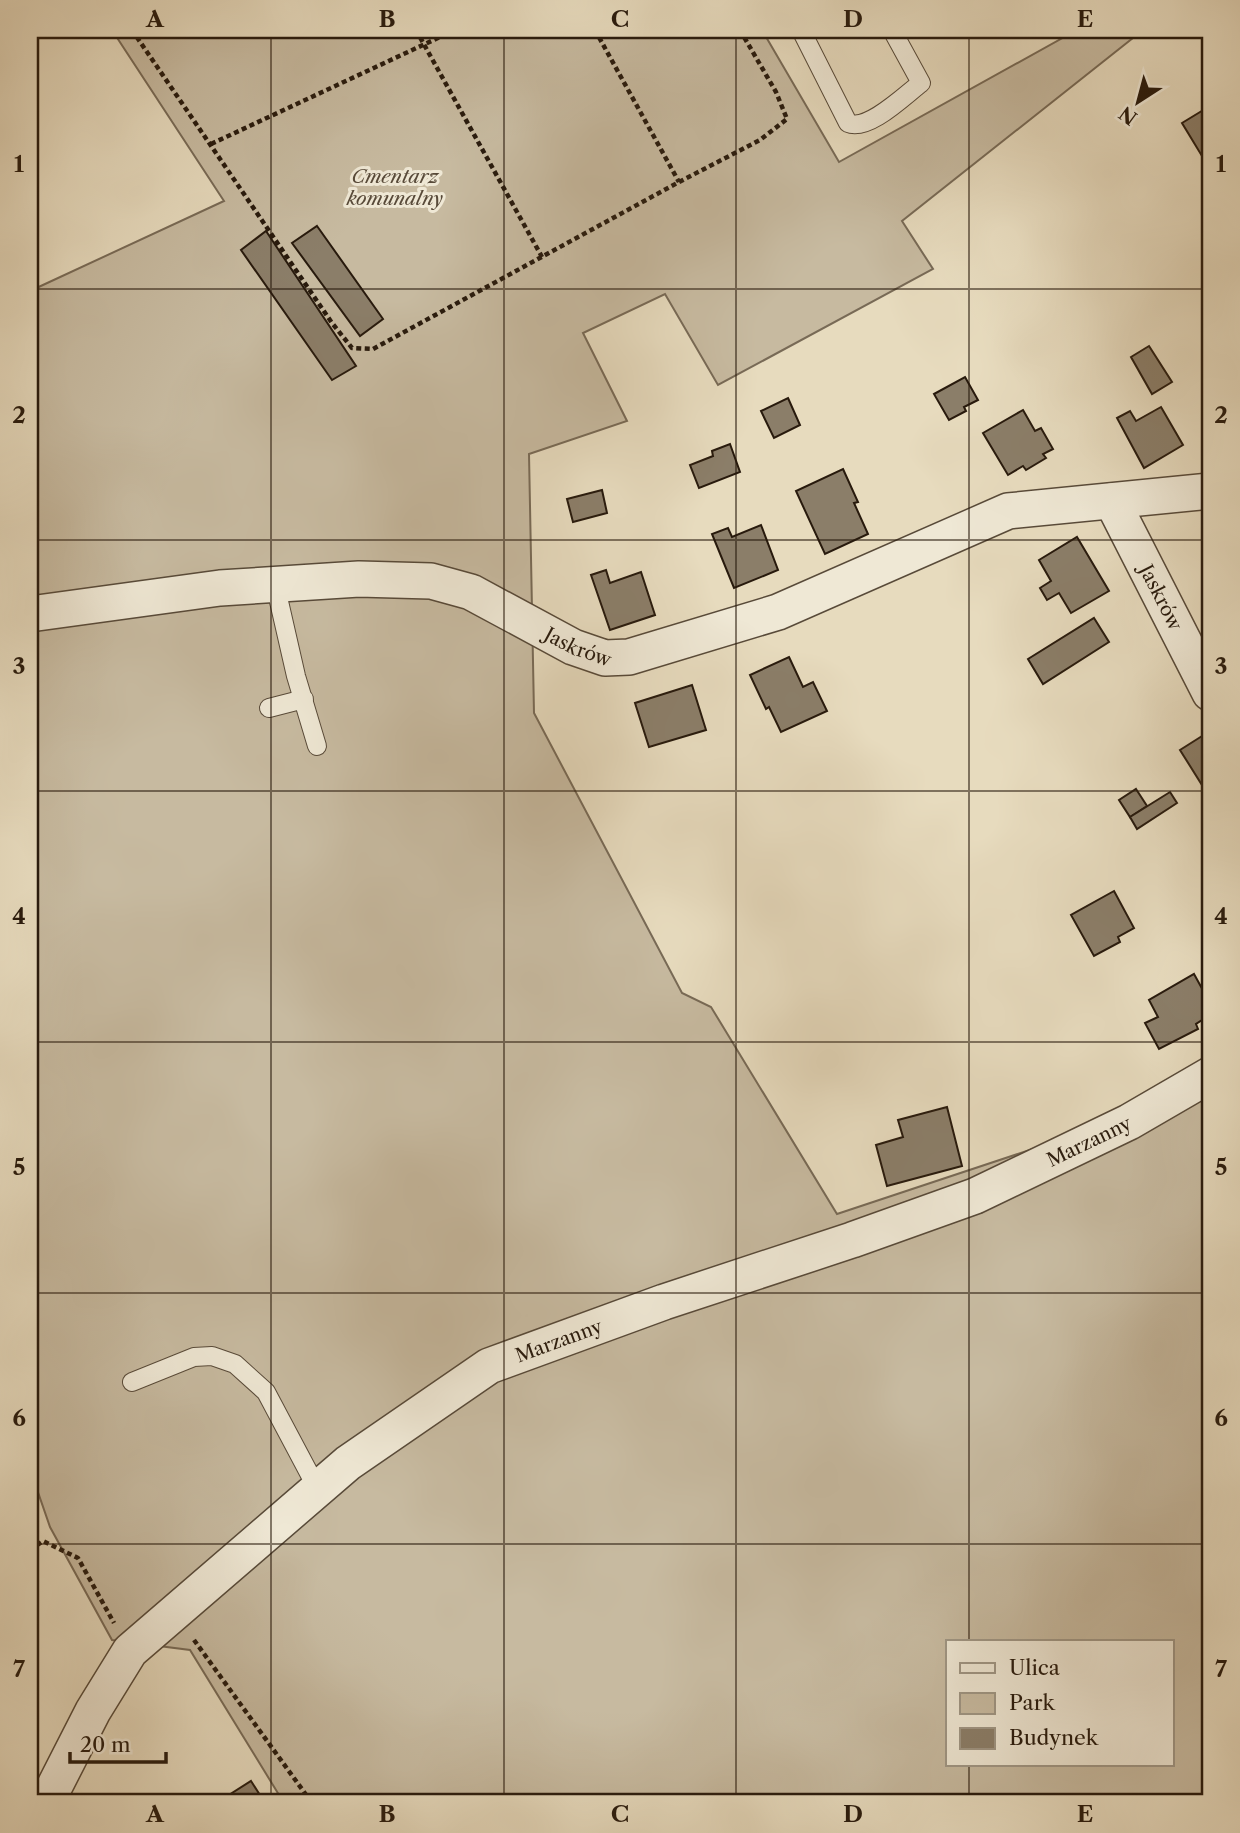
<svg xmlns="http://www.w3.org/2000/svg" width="1240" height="1833" viewBox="0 0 1240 1833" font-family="'Libre Caslon Text',serif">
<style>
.green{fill:#c7baa0;stroke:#786a56;stroke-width:2;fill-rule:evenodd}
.building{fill:#8b7e69;stroke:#281a0d;stroke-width:2}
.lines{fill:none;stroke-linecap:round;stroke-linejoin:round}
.service-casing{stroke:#584a39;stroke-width:20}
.minor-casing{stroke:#584a39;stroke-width:38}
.path{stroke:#281a0d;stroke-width:4.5;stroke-dasharray:5 3.5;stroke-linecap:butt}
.service{stroke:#efe8d5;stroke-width:18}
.minor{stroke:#efe8d5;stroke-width:35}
.grid{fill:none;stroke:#281a0d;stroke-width:2;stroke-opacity:0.55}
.labels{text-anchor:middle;stroke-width:6;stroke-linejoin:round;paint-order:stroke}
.park-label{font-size:19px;font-style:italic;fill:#584a39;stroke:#efe8d5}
.street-label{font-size:19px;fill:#281a0d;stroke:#efe8d5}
.neatline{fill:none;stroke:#281a0d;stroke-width:2.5}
.grid-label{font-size:23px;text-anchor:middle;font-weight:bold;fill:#281a0d}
</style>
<rect width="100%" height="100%" fill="#e7dbbe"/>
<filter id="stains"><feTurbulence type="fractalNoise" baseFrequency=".00286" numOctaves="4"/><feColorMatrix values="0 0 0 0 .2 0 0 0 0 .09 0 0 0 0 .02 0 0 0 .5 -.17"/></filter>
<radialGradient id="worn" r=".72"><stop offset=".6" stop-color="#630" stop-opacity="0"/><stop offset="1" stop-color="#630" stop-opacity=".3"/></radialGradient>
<path class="green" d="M 112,30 L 762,30 L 839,162 L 1077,30 L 1143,30 L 902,221 L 933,269 L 718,385 L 665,294 L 583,333 L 627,421 L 529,454 L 534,713 L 682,993 L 711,1007 L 837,1214 L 1210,1090 L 1210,1803 L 284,1803 L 190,1650 L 112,1640 L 50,1527 L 30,1469 L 30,291 L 224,201 ZM 948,1642 L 1172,1642 L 1172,1765 L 948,1765 Z"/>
<g class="building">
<path d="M 1210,106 L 1210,158 L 1205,161 L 1182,123 Z"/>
<path d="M 317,226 L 383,319 L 360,336 L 292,243 Z"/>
<path d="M 266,231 L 356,366 L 332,380 L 241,250 Z"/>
<path d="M 1149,346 L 1172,382 L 1152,394 L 1131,357 Z"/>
<path d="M 965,377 L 978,400 L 964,407 L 966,411 L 949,420 L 934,394 Z"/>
<path d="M 788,398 L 800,425 L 774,438 L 761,411 Z"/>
<path d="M 1161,407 L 1183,445 L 1144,468 L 1117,418 L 1130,411 L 1136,421 Z"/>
<path d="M 1023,410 L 1035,431 L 1041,428 L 1053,449 L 1043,454 L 1046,458 L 1026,470 L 1023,466 L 1008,475 L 983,433 Z"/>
<path d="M 730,444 L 740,472 L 699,488 L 690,465 L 713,456 L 712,451 Z"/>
<path d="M 843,469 L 858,502 L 854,503 L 868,534 L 825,554 L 796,491 Z"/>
<path d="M 602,490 L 607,513 L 573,522 L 567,499 Z"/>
<path d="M 761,525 L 778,570 L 734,588 L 712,534 L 728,528 L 732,537 Z"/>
<path d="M 1077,537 L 1109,591 L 1071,613 L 1059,593 L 1047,600 L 1040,588 L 1051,581 L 1039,560 Z"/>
<path d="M 606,570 L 610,583 L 641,572 L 655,615 L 610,630 L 591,575 Z"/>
<path d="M 1094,618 L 1109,642 L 1043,684 L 1028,659 Z"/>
<path d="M 789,657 L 803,687 L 813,682 L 827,711 L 781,732 L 769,707 L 766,709 L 750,675 Z"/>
<path d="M 692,685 L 706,730 L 649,747 L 635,703 Z"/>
<path d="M 1210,731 L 1210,780 L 1202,785 L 1180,750 Z"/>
<path d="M 1136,789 L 1147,806 L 1130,817 L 1119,800 Z"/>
<path d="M 1170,792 L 1177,803 L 1137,829 L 1130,817 Z"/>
<path d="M 1114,891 L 1134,928 L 1118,937 L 1120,942 L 1094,956 L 1071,915 Z"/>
<path d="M 1194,974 L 1210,1003 L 1210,1015 L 1196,1024 L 1198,1029 L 1159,1049 L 1145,1023 L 1158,1017 L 1149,1000 Z"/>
<path d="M 947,1107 L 962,1166 L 887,1186 L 876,1145 L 903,1137 L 898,1120 Z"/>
<path d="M 251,1781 L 265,1803 L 223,1803 L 221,1800 Z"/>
</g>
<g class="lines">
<defs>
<g id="service">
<path d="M 801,30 L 848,123 C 868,132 905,95 921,83 L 892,30"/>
<path d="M 275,584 L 296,676 L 317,746"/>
<path d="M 269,708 L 304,699"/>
<path d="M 132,1382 L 194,1357 L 212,1356 L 235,1364 L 266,1392 L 318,1490"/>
</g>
<g id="minor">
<path id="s1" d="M 1112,501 L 1210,693"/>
<path id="s2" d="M 30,614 L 220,588 L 359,579 L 431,581 L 471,592 L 573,647 L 605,658 L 629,657 L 778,612 L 1008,511 L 1210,491"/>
<path id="s3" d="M 46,1803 L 93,1711 L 130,1651 L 348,1463 L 489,1366 L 664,1302 L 852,1240 L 975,1196 L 1129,1122 L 1210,1075"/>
</g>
</defs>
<use href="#service" class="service-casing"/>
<use href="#minor" class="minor-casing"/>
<g class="path">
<path d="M 132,30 L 332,323 L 352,348 L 373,349 L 679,182 L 760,140 L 787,119 L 776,92 L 740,30"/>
<path d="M 416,30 L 542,257"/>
<path d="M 595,30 L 679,182"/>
<path d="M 211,144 L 455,30"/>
<path d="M 30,1550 L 43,1541 L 78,1558 L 114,1623"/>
<path d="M 194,1640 L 312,1803"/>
</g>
<use href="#service" class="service"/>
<use href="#minor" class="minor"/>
</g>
<path class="grid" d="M 271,30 L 271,1803M 504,30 L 504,1803M 736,30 L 736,1803M 969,30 L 969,1642M 30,289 L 1210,289M 30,540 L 1210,540M 30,791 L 1210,791M 30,1042 L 1210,1042M 30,1293 L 1210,1293M 30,1544 L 1210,1544M 969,1765 L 969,1803"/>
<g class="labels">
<g class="park-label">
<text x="395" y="183">Cmentarz<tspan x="395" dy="22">komunalny</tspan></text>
</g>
<g class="street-label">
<text dy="7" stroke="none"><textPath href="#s1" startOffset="108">Jaskrów</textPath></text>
<text dy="7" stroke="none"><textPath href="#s2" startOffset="565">Jaskrów</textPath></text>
<text dy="7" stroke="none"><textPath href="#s3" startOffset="1274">Marzanny</textPath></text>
<text dy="7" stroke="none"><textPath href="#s3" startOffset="707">Marzanny</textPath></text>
</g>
</g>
<rect width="1240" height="1833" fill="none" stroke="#e7dbbe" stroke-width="77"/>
<rect x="946" y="1640" width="228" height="126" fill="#efe8d5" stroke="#9f9685" stroke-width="2"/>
<rect x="960" y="1663" width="35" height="10" fill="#efe8d5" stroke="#9f9685" stroke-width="2"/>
<text x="1009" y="1675" font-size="21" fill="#281a0d">Ulica</text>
<rect x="960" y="1693" width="35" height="21" fill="#c7baa0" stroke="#9f9685" stroke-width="2"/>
<text x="1009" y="1710" font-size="21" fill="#281a0d">Park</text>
<rect x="960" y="1728" width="35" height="21" fill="#8b7e69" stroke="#9f9685" stroke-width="2"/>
<text x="1009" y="1745" font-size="21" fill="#281a0d">Budynek</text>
<g transform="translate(1138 102) rotate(216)" stroke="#efe8d5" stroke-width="5" paint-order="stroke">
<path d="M0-5L12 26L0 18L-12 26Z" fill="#281a0d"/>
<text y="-10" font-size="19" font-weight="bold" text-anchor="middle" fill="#281a0d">N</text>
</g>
<path d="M70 1752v10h96v-10" fill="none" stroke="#281a0d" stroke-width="3.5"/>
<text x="80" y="1752" font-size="21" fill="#281a0d" stroke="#efe8d5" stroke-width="5" paint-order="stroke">20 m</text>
<rect x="38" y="38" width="1164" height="1756" class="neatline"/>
<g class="grid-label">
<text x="155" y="27">A</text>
<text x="387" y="27">B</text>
<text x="620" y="27">C</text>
<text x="853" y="27">D</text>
<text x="1085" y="27">E</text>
<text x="19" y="172">1</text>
<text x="1221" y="172">1</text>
<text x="19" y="423">2</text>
<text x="1221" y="423">2</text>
<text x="19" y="674">3</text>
<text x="1221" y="674">3</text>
<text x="19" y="924">4</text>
<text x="1221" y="924">4</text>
<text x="19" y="1175">5</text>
<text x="1221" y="1175">5</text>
<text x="19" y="1426">6</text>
<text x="1221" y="1426">6</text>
<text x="19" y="1677">7</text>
<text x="1221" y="1677">7</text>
<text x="155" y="1822">A</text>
<text x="387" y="1822">B</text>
<text x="620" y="1822">C</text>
<text x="853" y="1822">D</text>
<text x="1085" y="1822">E</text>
</g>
<rect width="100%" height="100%" filter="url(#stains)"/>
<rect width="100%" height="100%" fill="url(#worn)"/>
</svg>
